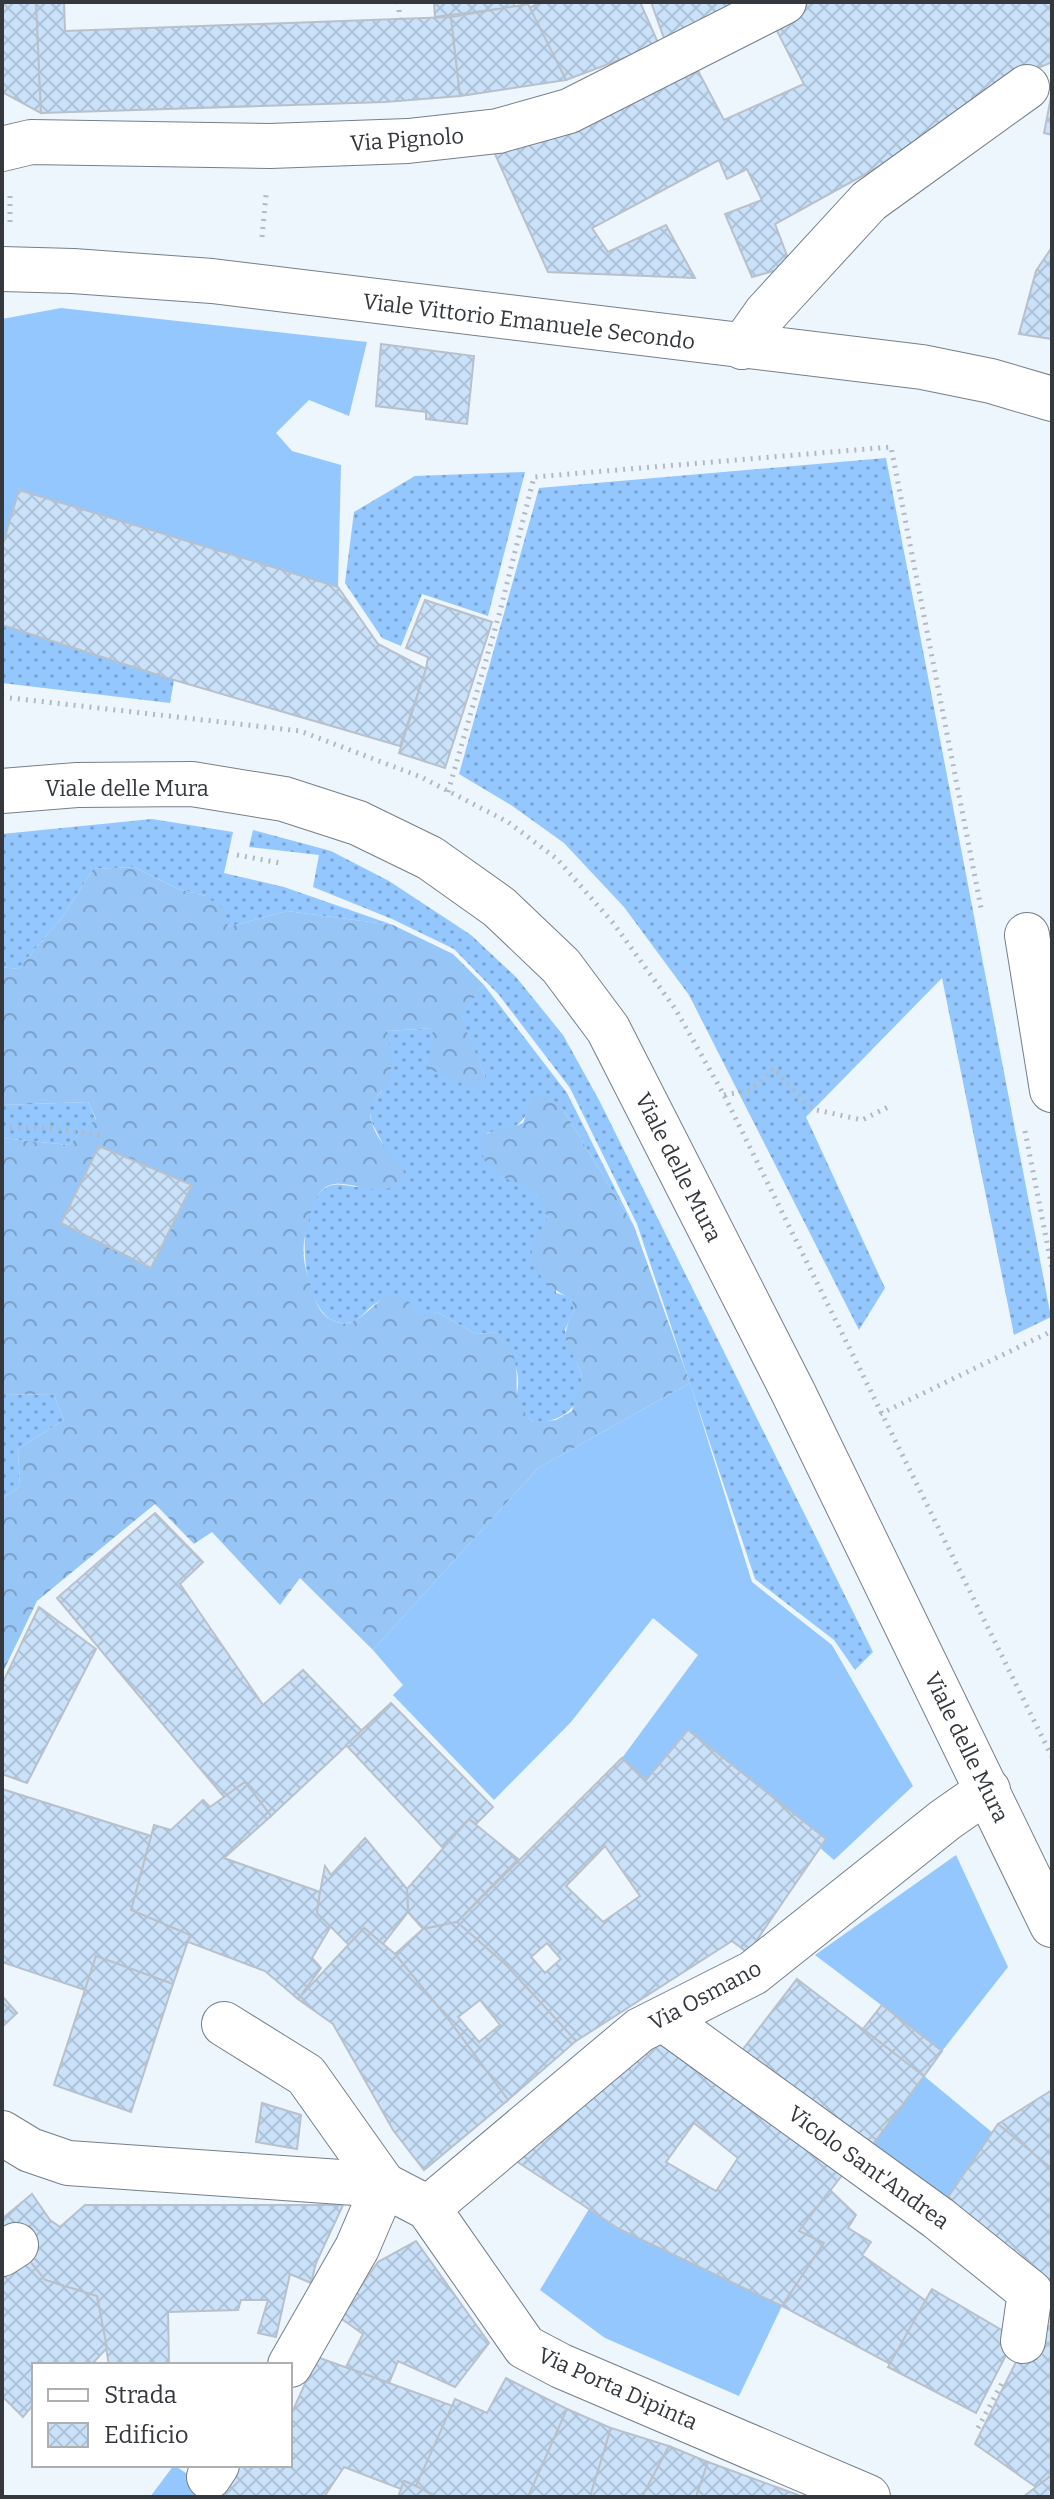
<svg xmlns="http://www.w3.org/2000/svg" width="1054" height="2499" viewBox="0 0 1054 2499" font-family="Bitter,serif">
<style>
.grass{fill:url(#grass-dots)}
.forest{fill:url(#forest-crowns)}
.garden{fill:#93c7fe}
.building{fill:url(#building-cross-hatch);stroke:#b8c1cb;stroke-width:2;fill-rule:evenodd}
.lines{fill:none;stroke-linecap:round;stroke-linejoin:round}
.street-casing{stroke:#767f88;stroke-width:46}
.secondary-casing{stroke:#767f88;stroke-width:46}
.path{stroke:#b2b9c0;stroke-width:5;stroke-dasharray:2 6;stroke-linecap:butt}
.street{stroke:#fff;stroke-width:44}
.secondary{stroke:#fff;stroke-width:44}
.labels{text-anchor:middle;stroke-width:6;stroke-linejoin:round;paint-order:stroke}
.street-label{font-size:22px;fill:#34373b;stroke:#fff}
</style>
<defs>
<pattern id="grass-dots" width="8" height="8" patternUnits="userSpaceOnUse" patternTransform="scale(2)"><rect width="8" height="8" fill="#93c7fe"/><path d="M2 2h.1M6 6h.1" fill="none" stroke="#79a2cf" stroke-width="1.8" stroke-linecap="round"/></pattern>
<pattern id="forest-crowns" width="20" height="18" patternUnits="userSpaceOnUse" patternTransform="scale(2)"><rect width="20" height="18" fill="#96c5f6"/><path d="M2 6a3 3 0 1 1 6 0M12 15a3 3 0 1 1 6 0" fill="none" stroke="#7ba1c8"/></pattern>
<pattern id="building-cross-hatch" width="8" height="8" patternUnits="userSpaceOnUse" patternTransform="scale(2)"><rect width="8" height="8" fill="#cae1fa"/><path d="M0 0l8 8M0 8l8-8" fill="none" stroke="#aec2d7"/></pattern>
</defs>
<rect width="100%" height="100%" fill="#edf5fd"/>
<g class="grass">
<path d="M 886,458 L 1051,1317 L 1014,1335 L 942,978 L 806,1117 L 885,1288 L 859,1330 L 689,995 L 624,907 L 564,843 L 511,805 L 459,774 L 539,488 Z"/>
<path d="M 525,472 L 488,616 L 422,594 L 401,646 L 382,638 L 345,583 L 354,512 L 415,476 Z"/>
<path d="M 2,625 L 174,680 L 170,703 L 2,683 Z"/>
<path d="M 152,819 L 233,832 L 224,873 L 284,887 L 393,925 L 287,911 L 228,927 L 206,896 L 178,889 L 134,867 L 93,869 L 64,915 L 18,969 L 2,967 L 2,834 Z"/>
<path d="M 253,830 L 331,851 L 389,881 L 471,935 L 516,977 L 563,1035 L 599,1100 L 873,1652 L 855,1670 L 834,1640 L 755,1579 L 637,1224 L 570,1088 L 499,995 L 454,949 L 392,919 L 313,887 L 319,855 L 249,847 Z"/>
<path d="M 484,985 L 567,1093 L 634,1226 L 562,1108 L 529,1109 C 519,1131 509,1128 487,1133 L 502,1177 C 513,1181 527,1185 536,1194 C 554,1212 554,1267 556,1293 L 571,1297 L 574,1310 L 565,1330 C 567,1339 582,1373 582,1378 C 582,1408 561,1423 533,1422 C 505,1394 524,1395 516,1368 C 512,1356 504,1344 498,1332 L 476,1334 L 437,1312 L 423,1316 L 404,1298 C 398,1299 386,1298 380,1301 C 366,1307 362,1323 344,1323 C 300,1324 291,1206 327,1187 C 336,1182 347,1186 357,1187 L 386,1150 L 372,1123 L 369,1109 L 371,1102 L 382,1091 L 387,1031 L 433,1028 L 474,1089 L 485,1076 L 459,1015 Z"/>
<path d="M 88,1102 L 96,1120 L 69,1145 L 2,1138 L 2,1105 Z"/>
<path d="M 2,1394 L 54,1395 L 64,1420 L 18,1449 L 20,1486 L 2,1499 Z"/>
</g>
<path class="forest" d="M 134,867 L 178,889 L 206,896 L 225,910 L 228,927 L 287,911 L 393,925 L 453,954 L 484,985 L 460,1015 L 485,1076 L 475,1089 L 429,1069 L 433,1028 L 387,1031 C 390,1043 393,1063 390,1076 C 386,1096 365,1096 371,1120 C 377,1143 394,1154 405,1174 C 386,1210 342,1169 322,1190 C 313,1200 311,1212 308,1224 C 302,1243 302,1258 308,1277 C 314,1293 315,1310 330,1319 C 361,1338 375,1288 400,1296 C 409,1299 415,1310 423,1315 L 437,1312 L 476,1334 L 498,1332 C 503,1339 510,1346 513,1354 C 523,1385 506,1394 533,1422 L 556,1420 L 572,1411 L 582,1377 C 573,1344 555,1348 574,1310 L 571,1298 C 550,1290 524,1267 534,1242 C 537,1234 543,1226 548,1218 L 537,1195 L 526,1187 L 502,1177 L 484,1160 L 480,1138 C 493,1128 509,1130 523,1123 L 532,1098 C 546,1094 552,1097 562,1108 L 634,1226 L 690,1383 L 538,1468 L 373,1650 L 300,1578 L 280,1605 L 212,1532 L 194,1544 L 155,1504 L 37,1601 L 2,1674 L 2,1499 L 20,1486 L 18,1449 L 64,1420 L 54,1395 L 2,1394 L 2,1138 L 69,1145 L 96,1119 L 88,1102 L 2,1105 L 2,967 L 18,969 L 64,915 L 93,869 Z"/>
<g class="garden">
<path d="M 61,308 L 367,342 L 349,416 L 309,400 L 276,433 L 292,451 L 341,465 L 338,587 L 19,490 L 2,547 L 2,319 Z"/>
<path d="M 690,1383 L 752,1582 L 832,1645 L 913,1786 L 834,1860 L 819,1847 L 825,1838 L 689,1730 L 646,1780 L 622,1758 L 698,1655 L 653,1618 L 571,1722 L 494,1800 L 393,1695 L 403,1685 L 373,1650 L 538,1468 Z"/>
<path d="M 956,1855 L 1008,1967 L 942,2051 L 815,1955 Z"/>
<path d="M 924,2076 L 993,2133 L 938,2212 L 864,2156 Z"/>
<path d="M 589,2209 L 620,2229 L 782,2306 L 739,2396 L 605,2338 L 540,2290 Z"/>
<path d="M 174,2465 L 212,2491 L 228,2497 L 150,2497 Z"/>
</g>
<g class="building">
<path d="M 2,2 L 36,2 L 41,113 L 2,92 Z"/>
<path d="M 36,2 L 64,2 L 65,31 L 451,17 L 460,96 L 385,102 L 41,113 Z"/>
<path d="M 434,2 L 514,2 L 514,7 L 435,17 Z"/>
<path d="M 542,2 L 640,2 L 659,45 L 566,80 L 528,8 Z"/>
<path d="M 651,2 L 736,2 L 665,41 Z"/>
<path d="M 811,2 L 1052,2 L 1052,62 L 973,96 L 965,119 L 775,224 L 791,266 L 752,277 L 725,214 L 762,200 L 747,169 L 727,179 L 719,160 L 592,228 L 608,252 L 666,225 L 695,278 L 548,272 L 495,154 L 696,67 L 724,120 L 804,84 L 772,21 Z"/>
<path d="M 528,4 L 566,80 L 460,96 L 451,17 Z"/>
<path d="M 1052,92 L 1052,135 L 1044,133 Z"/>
<path d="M 1052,247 L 1052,339 L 1019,334 L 1036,271 Z"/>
<path d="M 381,344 L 474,356 L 467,424 L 426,419 L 426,412 L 376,406 Z"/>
<path d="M 19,490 L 338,587 L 378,644 L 426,669 L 400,746 L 174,680 L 2,625 L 2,547 Z"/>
<path d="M 425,600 L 492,622 L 445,768 L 399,753 L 426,669 L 428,657 L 406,648 Z"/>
<path d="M 99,1146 L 192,1185 L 151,1268 L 61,1223 Z"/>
<path d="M 155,1513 L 203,1562 L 180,1584 L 263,1705 L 303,1670 L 362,1731 L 271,1816 L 245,1782 L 224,1797 L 57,1598 Z"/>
<path d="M 39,1607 L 96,1649 L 27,1783 L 2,1774 L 2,1684 Z"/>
<path d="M 391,1703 L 493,1807 L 476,1824 L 469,1819 L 443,1848 L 346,1745 Z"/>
<path d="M 688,1730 L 826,1839 L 748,1953 L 732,1941 L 576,2041 L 506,1965 L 457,1922 L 622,1758 L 646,1780 ZM 605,1846 L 640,1896 L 603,1922 L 566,1886 ZM 547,1943 L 561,1959 L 545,1973 L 531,1957 Z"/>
<path d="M 245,1782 L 271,1816 L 224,1858 L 320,1892 L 317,1913 L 331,1926 L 312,1958 L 321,1968 L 298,1999 L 265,1971 L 188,1942 L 190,1935 L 131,1910 L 154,1825 L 171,1830 L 203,1800 L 210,1807 Z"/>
<path d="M 2,1789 L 151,1836 L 131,1910 L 190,1935 L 173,1984 L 96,1956 L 85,1990 L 2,1962 Z"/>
<path d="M 469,1819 L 518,1859 L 457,1922 L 423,1929 L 408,1912 L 407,1889 Z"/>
<path d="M 365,1838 L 407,1889 L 408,1912 L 383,1944 L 364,1928 L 349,1945 L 317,1913 L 320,1892 L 325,1866 L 331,1875 Z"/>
<path d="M 457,1922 L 506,1965 L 576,2041 L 508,2100 L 449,2020 L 395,1954 L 423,1929 ZM 480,2000 L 500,2025 L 479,2042 L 458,2017 Z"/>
<path d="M 364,1928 L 395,1954 L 449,2020 L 508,2100 L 424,2170 L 393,2130 L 333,2024 L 298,1999 Z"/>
<path d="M 96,1956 L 173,1984 L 131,2112 L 54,2085 Z"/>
<path d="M 797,1979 L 924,2076 L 864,2156 L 737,2057 Z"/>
<path d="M 2,1996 L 17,2013 L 2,2027 Z"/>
<path d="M 882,2005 L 942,2051 L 924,2076 L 863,2029 Z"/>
<path d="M 666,2027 L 850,2165 L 799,2231 L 824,2243 L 782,2306 L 619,2229 L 513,2159 ZM 694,2123 L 738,2158 L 716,2191 L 666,2162 Z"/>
<path d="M 1052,2090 L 1052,2169 L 998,2124 Z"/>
<path d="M 262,2103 L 301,2115 L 297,2149 L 256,2142 Z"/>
<path d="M 998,2124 L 1052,2169 L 1052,2300 L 938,2212 Z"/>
<path d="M 830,2190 L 856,2215 L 848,2228 L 871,2242 L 862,2255 L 926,2301 L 890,2364 L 782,2306 L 824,2243 L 799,2231 Z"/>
<path d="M 32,2194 L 50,2220 L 60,2227 L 85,2205 L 343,2205 L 316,2263 L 311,2283 L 290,2274 L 276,2337 L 258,2333 L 268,2300 L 241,2300 L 238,2310 L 168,2312 L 169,2365 L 109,2365 L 97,2296 L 45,2280 L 2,2227 L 2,2219 Z"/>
<path d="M 416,2241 L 489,2343 L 455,2387 L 398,2361 L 389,2383 L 346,2367 L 363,2334 L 339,2317 L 378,2262 Z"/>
<path d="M 24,2254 L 45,2280 L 97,2296 L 107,2348 L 91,2365 L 34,2365 L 34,2404 L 23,2417 L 2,2396 L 2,2277 Z"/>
<path d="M 932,2289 L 1015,2338 L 976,2413 L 888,2367 Z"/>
<path d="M 1052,2313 L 1052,2475 L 1036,2487 L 975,2444 L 1037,2320 L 1044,2321 Z"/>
<path d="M 317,2357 L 453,2406 L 416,2486 L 404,2481 L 401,2489 L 344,2467 L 324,2497 L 228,2497 L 212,2491 L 229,2465 L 290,2465 L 290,2417 Z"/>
<path d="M 506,2378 L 567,2409 L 528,2497 L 437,2497 L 416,2486 L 455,2399 L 487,2413 Z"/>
<path d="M 567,2409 L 611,2428 L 590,2497 L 528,2497 Z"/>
<path d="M 611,2428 L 669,2446 L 642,2497 L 590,2497 Z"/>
<path d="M 669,2446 L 708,2462 L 696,2497 L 642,2497 Z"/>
<path d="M 708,2462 L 798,2495 L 796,2497 L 696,2497 Z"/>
<path d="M 1052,2475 L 1052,2497 L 1023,2497 L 1036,2487 Z"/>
<path d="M 404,2481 L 416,2486 L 437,2497 L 398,2497 Z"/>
</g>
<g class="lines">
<defs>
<g id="street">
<path d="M 2,149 L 31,142 L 270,146 L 408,141 L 498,131 L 569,111 L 784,2"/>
<path d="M 742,347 L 766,313 L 869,201 L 1027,87"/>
<path d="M 1027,935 L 1052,1090"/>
<path d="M 663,2019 L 938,2218 L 1030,2292 L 1023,2341"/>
<path d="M 224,2024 L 306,2075 L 384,2185 L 357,2248 L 290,2365"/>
<path d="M 2,2133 L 30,2150 L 68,2163 L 384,2185 L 428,2208 L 525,2347 L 561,2366 L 868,2497"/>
<path d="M 428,2208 L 640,2030 L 753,1973 L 945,1820 L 988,1790"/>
<path d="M 2,2254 L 16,2245"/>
<path d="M 209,2477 L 217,2465"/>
</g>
<g id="secondary">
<path d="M 2,269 L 73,271 L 212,281 L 922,367 L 991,381 L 1052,399"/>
<path d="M 2,791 L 77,785 L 192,784 L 284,799 L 358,823 L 430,858 L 499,907 L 561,966 L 608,1029 L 684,1178 L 793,1392 L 1052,1925"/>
</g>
</defs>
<use href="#street" class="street-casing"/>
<use href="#secondary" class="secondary-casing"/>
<g class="path">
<path d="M 398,2 L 400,19"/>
<path d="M 10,222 L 10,196"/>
<path d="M 262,237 L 266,195"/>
<path d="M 2,697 L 300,731 L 421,777 L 508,822 L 557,859 L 614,924 L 676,1010 L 724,1095 L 1052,1757"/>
<path d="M 448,792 L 499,615 L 534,477 L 891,447 L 982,913"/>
<path d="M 237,855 L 280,863"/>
<path d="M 724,1095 L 751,1090 L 774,1068 L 806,1104 L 817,1110 L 862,1120 L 892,1105"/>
<path d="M 2,1127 L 49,1128 L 103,1135"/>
<path d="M 1025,1131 L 1052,1268"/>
<path d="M 880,1414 L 1052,1331"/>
<path d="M 978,2428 L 1002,2383"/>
</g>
<use href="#street" class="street"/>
<use href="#secondary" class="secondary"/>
</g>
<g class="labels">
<g class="street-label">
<text transform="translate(407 139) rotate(-4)" y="8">Via Pignolo</text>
<text transform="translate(529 321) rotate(7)" y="8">Viale Vittorio Emanuele Secondo</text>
<text x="127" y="796">Viale delle Mura</text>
<text transform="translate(679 1167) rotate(63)" y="8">Viale delle Mura</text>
<text transform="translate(967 1747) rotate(64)" y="8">Viale delle Mura</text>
<text transform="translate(705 1995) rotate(-28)" y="8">Via Osmano</text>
<text transform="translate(869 2167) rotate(36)" y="8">Vicolo Sant'Andrea</text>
<text transform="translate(618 2388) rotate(24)" y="8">Via Porta Dipinta</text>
</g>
</g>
<rect width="1054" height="2499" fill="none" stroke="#34373b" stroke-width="8"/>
<rect x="32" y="2363" width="260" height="104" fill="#ffffff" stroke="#aeafb1" stroke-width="2"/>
<rect x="48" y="2389" width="40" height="12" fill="#ffffff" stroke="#aeafb1" stroke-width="2"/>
<text x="104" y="2403" font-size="24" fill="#34373b">Strada</text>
<rect x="48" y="2423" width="40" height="24" fill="url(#building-cross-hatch)" stroke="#aeafb1" stroke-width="2"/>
<text x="104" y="2443" font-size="24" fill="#34373b">Edificio</text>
</svg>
